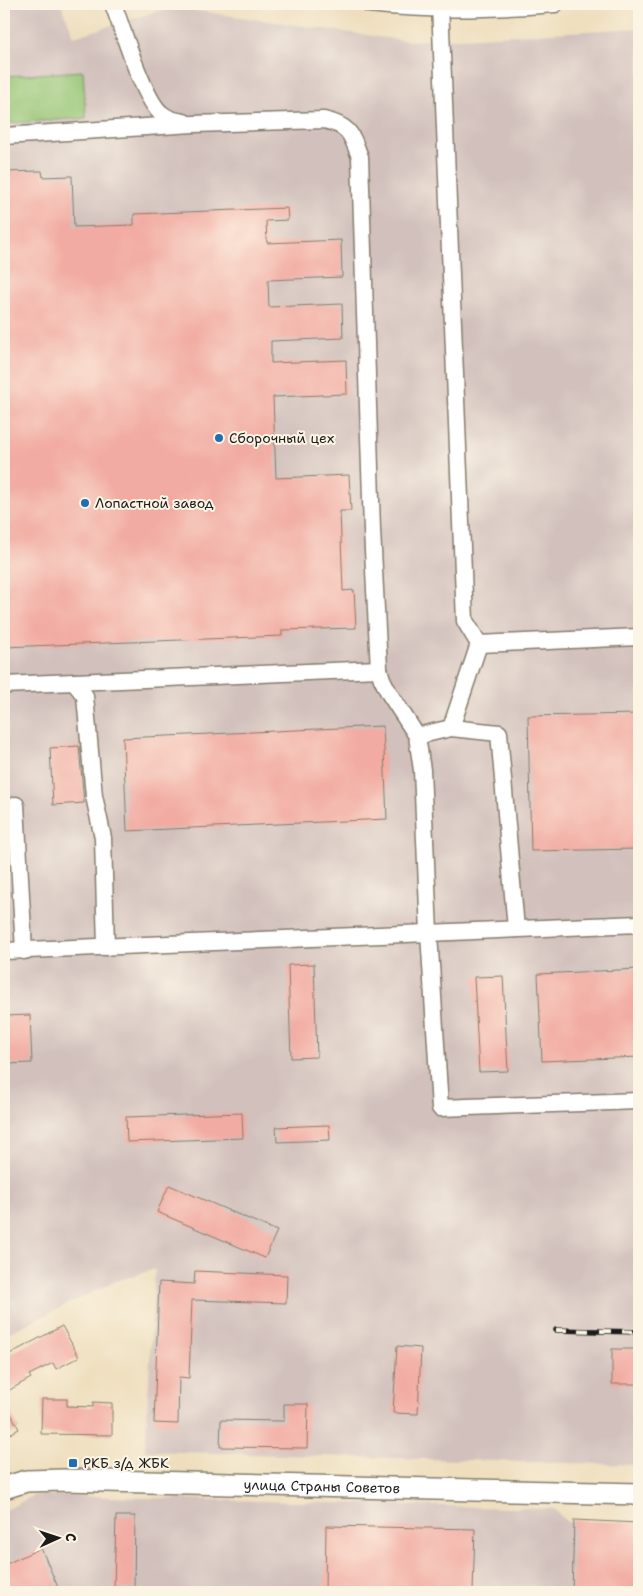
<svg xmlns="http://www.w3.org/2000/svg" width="643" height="1596" viewBox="0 0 643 1596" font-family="'Shantell Sans',sans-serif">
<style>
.industrial{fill:#d1c0bc}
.green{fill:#94c574;stroke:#587048}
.building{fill:#f2aba2}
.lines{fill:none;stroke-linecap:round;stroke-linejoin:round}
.minor-casing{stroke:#857d6c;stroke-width:19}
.major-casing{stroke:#857d6c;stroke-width:24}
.minor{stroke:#fff;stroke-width:16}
.major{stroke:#fff;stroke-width:21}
.rail-casing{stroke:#1c1c1c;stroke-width:5.5}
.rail{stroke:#fcf5e5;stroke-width:4;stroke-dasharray:11;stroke-linecap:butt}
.poi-dot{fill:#1f6fb2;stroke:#fcf5e5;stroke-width:2}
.labels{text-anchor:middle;stroke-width:4;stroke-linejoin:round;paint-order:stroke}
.poi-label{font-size:14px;fill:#1c1c1c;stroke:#fcf5e5;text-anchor:start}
.street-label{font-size:14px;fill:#1c1c1c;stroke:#fcf5e5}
</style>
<rect width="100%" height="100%" fill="#fcf5e5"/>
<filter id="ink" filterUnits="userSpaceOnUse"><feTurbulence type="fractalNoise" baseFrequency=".02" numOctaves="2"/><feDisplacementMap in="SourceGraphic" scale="10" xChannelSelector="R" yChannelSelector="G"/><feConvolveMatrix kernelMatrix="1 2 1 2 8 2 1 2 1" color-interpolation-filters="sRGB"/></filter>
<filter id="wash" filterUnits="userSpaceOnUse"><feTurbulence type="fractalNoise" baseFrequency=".0096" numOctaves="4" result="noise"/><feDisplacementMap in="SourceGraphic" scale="20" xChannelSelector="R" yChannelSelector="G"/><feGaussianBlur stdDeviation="1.12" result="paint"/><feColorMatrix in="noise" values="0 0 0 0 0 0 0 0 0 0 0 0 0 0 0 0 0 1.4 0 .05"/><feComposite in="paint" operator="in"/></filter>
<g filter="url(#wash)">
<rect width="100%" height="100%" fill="#eedebd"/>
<g class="industrial">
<path d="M 4,4 L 61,4 L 74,37 L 170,7 L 408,41 L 639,28 L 639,1465 L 145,1451 L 155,1269 L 116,1281 L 4,1335 Z"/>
<path d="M 35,1495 L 554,1509 L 567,1522 L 639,1523 L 639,1592 L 4,1592 L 4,1511 Z"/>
</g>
<path class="green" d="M 83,71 L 86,118 L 10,123 L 7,76 Z"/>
<g id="blocks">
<g class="building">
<path d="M 42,171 L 43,177 L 72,176 L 74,227 L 134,225 L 134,214 L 287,208 L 288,220 L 266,221 L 267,243 L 341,240 L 342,277 L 268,280 L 269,307 L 342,304 L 343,338 L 271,341 L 271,363 L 346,360 L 347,394 L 273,397 L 276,478 L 349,475 L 351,511 L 340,511 L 343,591 L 354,590 L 356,628 L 282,630 L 282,636 L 4,647 L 4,172 Z"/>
<path d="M 639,714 L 639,849 L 531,851 L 528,716 Z"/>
<path d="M 383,726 L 387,819 L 127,831 L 123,738 Z"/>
<path d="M 79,746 L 84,803 L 53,805 L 50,748 Z"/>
<path d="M 314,964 L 317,1057 L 291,1058 L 288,965 Z"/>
<path d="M 639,969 L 639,1057 L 542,1061 L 538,974 Z"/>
<path d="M 503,976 L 508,1071 L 479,1072 L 474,977 Z"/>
<path d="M 30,1015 L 32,1063 L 4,1064 L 4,1016 Z"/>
<path d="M 242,1113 L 243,1138 L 127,1142 L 126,1117 Z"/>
<path d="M 329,1125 L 330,1140 L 277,1142 L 276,1127 Z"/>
<path d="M 169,1185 L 277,1231 L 265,1258 L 157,1212 Z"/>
<path d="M 195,1271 L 287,1275 L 286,1303 L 192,1300 L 189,1378 L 179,1377 L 178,1424 L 154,1423 L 159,1282 L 194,1284 Z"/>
<path d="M 62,1326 L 79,1357 L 56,1369 L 53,1363 L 29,1375 L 31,1378 L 4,1393 L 4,1357 Z"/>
<path d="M 397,1346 L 421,1348 L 418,1414 L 393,1413 Z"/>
<rect x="612" y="1349" width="27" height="35"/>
<path d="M 42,1399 L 67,1399 L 67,1406 L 93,1407 L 93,1402 L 112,1403 L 112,1435 L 41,1434 Z"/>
<path d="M 4,1401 L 19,1429 L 4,1437 Z"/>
<path d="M 284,1404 L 308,1404 L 307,1448 L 220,1447 L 221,1420 L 284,1421 Z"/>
<path d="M 116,1516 L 135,1516 L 134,1589 L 114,1589 Z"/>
<path d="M 574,1520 L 639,1523 L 639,1592 L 572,1592 Z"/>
<path d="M 326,1526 L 475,1529 L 473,1592 L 325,1592 Z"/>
<path d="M 41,1548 L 60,1592 L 4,1592 L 4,1565 Z"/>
</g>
</g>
</g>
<g filter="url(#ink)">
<use href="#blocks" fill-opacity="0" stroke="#857d6c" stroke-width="1"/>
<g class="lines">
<defs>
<g id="minor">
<path d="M 113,4 C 122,27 144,101 162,114 C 168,119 176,121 184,122"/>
<path d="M 369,4 C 430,11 493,9 555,4"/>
<path d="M 4,136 L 193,124 L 324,120 C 350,126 351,134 360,157 L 372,530 L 379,669 L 382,679 L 389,693 L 417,736 L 422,770 L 429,933 L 440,1108 L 639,1101"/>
<path d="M 479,644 L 639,637"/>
<path d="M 74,682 L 85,696 L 94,796 L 103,838 L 106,947"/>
<path d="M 4,685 L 379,669"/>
<path d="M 451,728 L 499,733 L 516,929"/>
<path d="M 417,736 L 451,728 L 479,644 L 465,621 L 440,4"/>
<path d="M 16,805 L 24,951"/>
<path d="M 4,951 L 639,924"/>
</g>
<g id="major">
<path id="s1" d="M 4,1488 L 26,1481 L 64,1480 L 639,1494"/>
</g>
</defs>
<use href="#minor" class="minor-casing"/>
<use href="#major" class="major-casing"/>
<use href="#minor" class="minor"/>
<use href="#major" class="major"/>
<defs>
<path id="rail" d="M 556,1330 L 639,1332"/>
</defs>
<use href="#rail" class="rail-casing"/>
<use href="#rail" class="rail"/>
</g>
</g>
<g class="poi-dot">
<circle cx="219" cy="438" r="5"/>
<circle cx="85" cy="503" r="5"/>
<rect x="68" y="1458" width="10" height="10" rx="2.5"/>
</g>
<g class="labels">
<g class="poi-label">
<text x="229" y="443">Сборочный цех</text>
<text x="95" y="508">Лопастной завод</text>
<text x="83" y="1468">РКБ з/д ЖБК</text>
</g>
<g class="street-label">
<text dy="5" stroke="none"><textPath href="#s1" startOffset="319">улица Страны Советов</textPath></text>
</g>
</g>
<rect width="643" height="1596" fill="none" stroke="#fcf5e5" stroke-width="20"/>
<g transform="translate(58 1538) rotate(87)" stroke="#fcf5e5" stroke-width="4" paint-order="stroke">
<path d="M0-4L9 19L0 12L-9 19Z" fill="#1c1c1c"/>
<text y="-8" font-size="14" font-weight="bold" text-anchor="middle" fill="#1c1c1c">С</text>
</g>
</svg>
